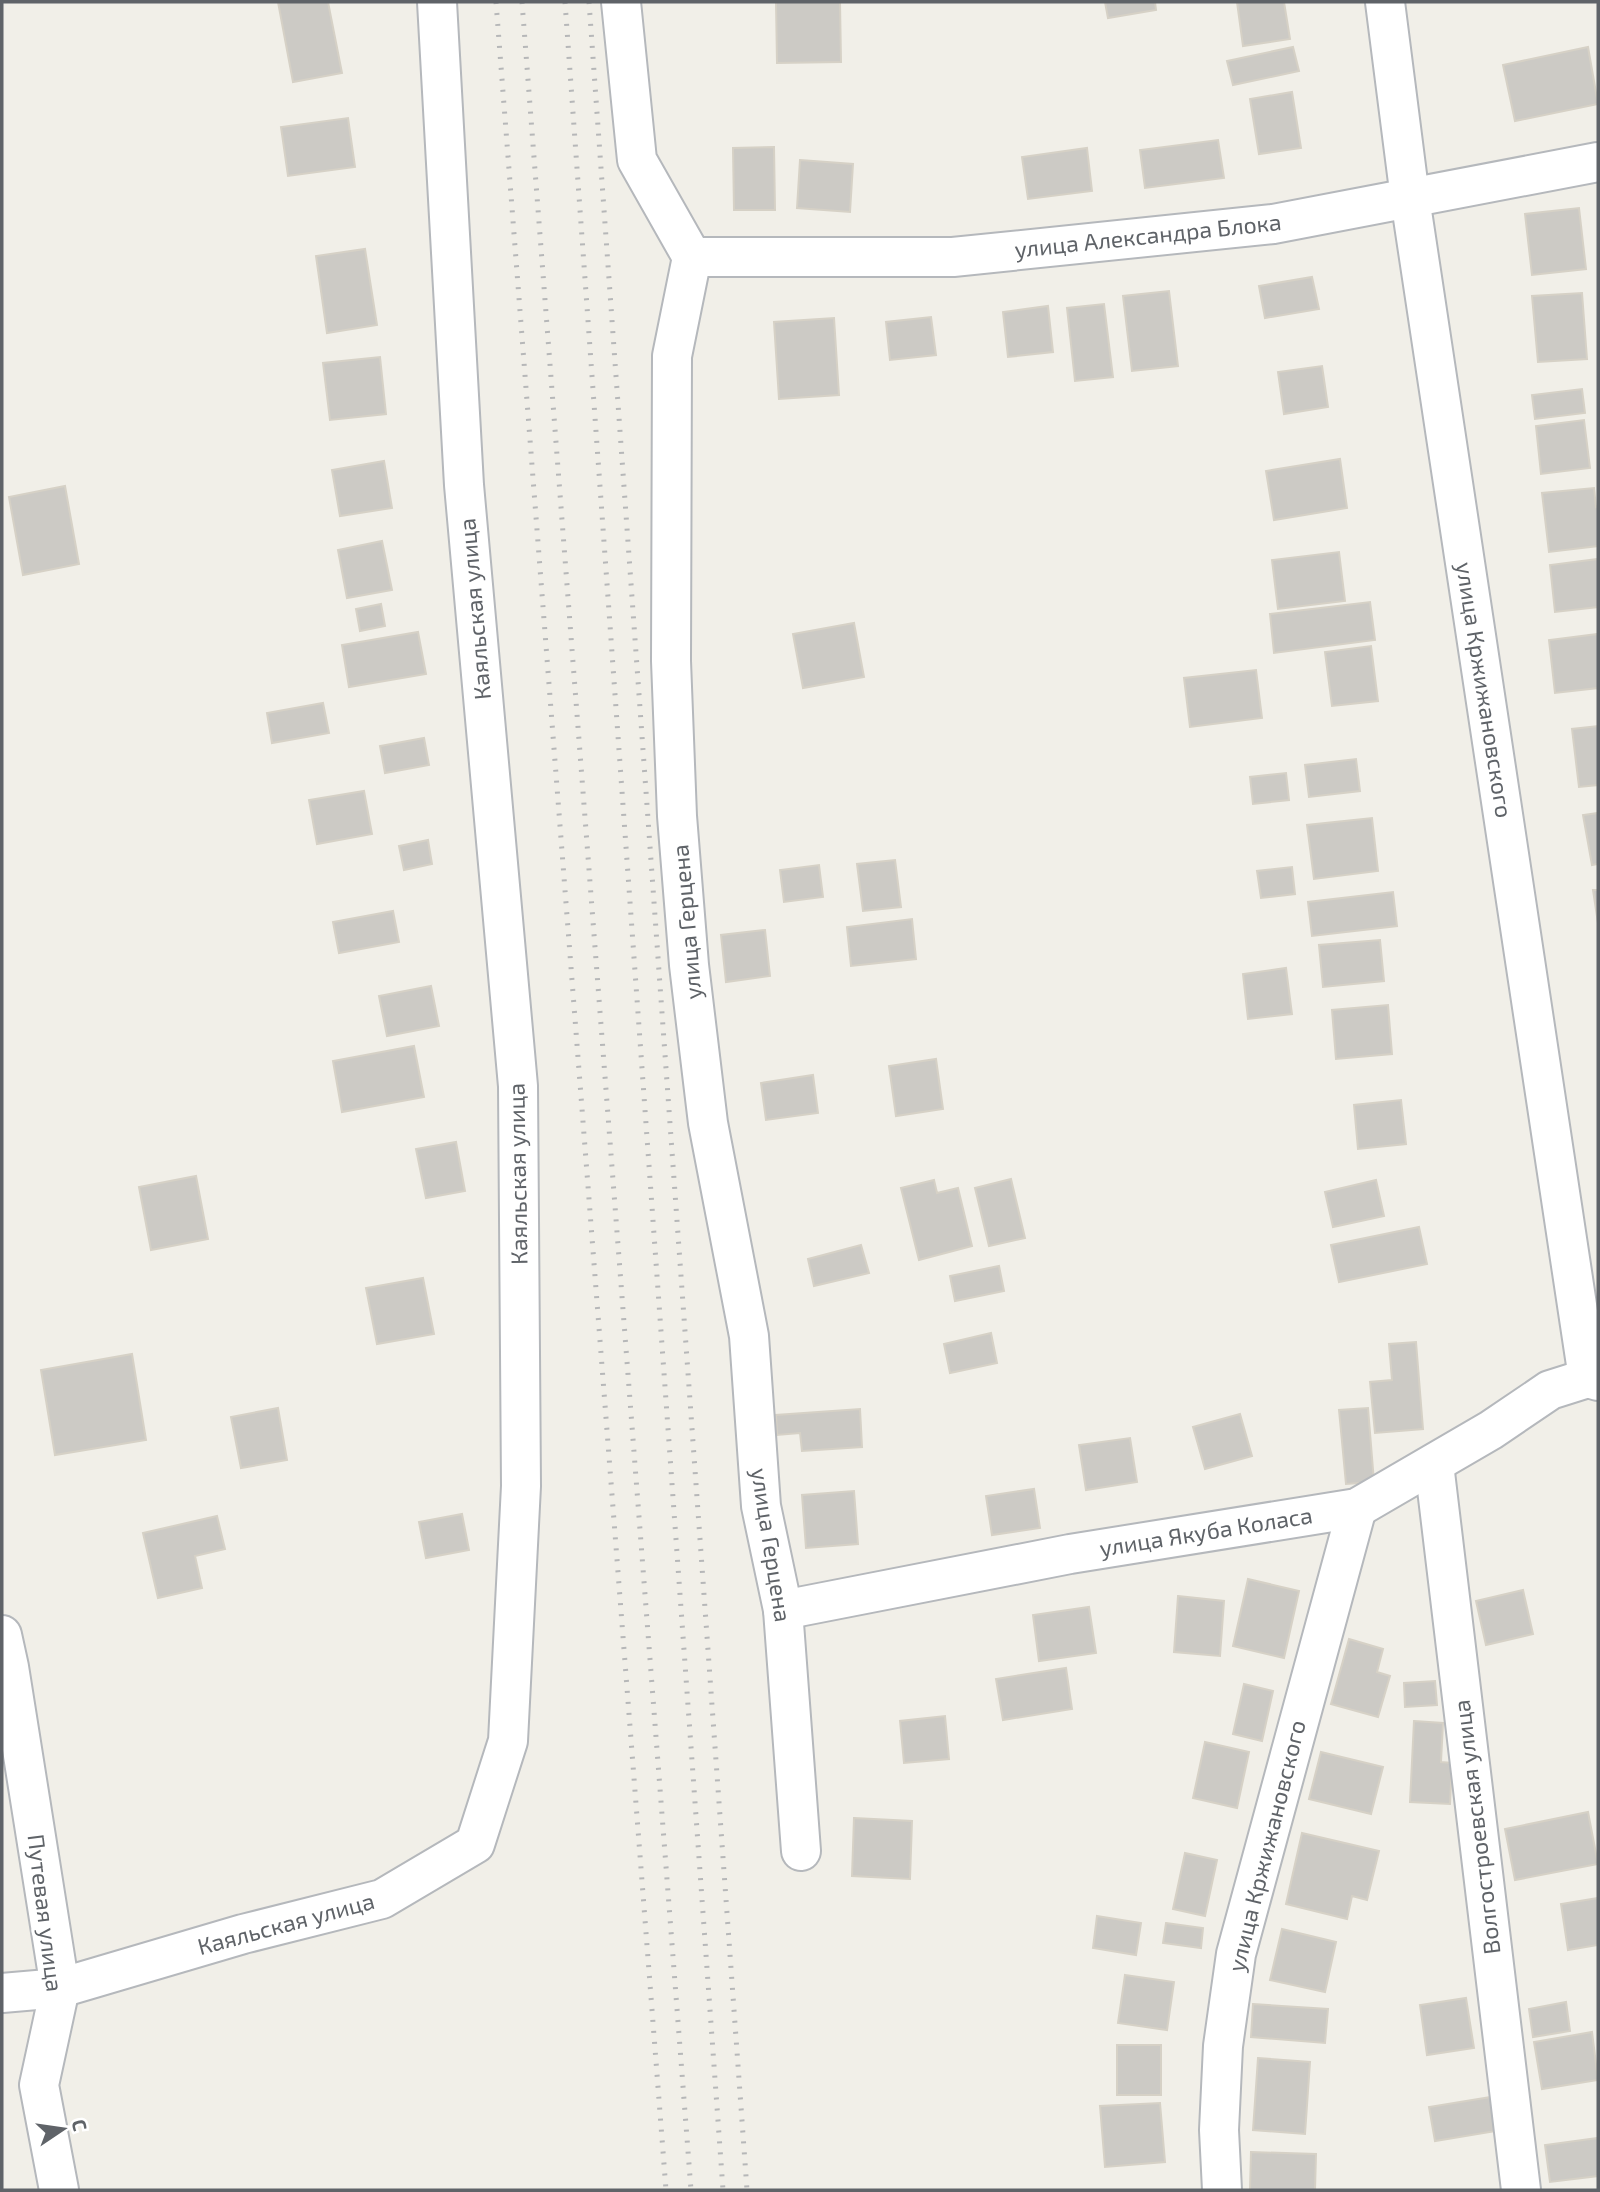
<svg xmlns="http://www.w3.org/2000/svg" width="1600" height="2192" viewBox="0 0 1600 2192" font-family="'Exo 2',sans-serif">
<style>
.building{fill:#cccac5;stroke:#d6d1c6;stroke-width:2}
.lines{fill:none;stroke-linecap:round;stroke-linejoin:round}
.minor-casing{stroke:#b5b8bc;stroke-width:42}
.minor{stroke:#fff;stroke-width:38}
.rail{stroke:#b6b7b8;stroke-width:5;stroke-dasharray:2 9;stroke-linecap:butt}
.labels{text-anchor:middle;stroke-width:6;stroke-linejoin:round;paint-order:stroke}
.street-label{font-size:23px;fill:#5f6368;stroke:#fff}
</style>
<rect width="100%" height="100%" fill="#f1efe8"/>
<g class="building">
<path d="M 278,2 L 328,2 L 342,73 L 293,82 Z"/>
<path d="M 776,2 L 840,2 L 841,62 L 777,63 Z"/>
<path d="M 1105,2 L 1155,2 L 1156,10 L 1108,18 Z"/>
<path d="M 1237,2 L 1284,2 L 1290,39 L 1243,46 Z"/>
<path d="M 1293,47 L 1299,71 L 1233,85 L 1227,61 Z"/>
<path d="M 1588,47 L 1598,104 L 1515,121 L 1503,65 Z"/>
<path d="M 1292,92 L 1301,148 L 1259,154 L 1250,99 Z"/>
<path d="M 348,118 L 355,167 L 288,176 L 281,127 Z"/>
<path d="M 1218,140 L 1224,178 L 1145,188 L 1140,150 Z"/>
<path d="M 774,147 L 775,210 L 734,210 L 733,148 Z"/>
<path d="M 1087,148 L 1092,191 L 1028,199 L 1022,157 Z"/>
<path d="M 800,160 L 853,164 L 850,212 L 797,208 Z"/>
<path d="M 1579,208 L 1586,269 L 1532,275 L 1525,214 Z"/>
<path d="M 365,249 L 377,325 L 327,333 L 316,256 Z"/>
<path d="M 1312,277 L 1319,309 L 1265,318 L 1259,286 Z"/>
<path d="M 1169,291 L 1178,366 L 1132,371 L 1123,296 Z"/>
<path d="M 1582,293 L 1587,359 L 1538,362 L 1532,296 Z"/>
<path d="M 1104,304 L 1113,377 L 1075,381 L 1067,308 Z"/>
<path d="M 1048,306 L 1053,352 L 1008,357 L 1003,312 Z"/>
<path d="M 931,317 L 936,355 L 890,360 L 886,322 Z"/>
<path d="M 834,318 L 839,395 L 779,399 L 774,322 Z"/>
<path d="M 380,357 L 386,414 L 330,420 L 323,363 Z"/>
<path d="M 1322,366 L 1328,407 L 1284,414 L 1278,372 Z"/>
<path d="M 1582,389 L 1585,413 L 1535,419 L 1532,395 Z"/>
<path d="M 1584,420 L 1590,468 L 1541,474 L 1536,426 Z"/>
<path d="M 1340,459 L 1347,508 L 1274,520 L 1266,471 Z"/>
<path d="M 384,461 L 392,508 L 340,516 L 332,470 Z"/>
<path d="M 65,486 L 79,564 L 23,575 L 9,497 Z"/>
<path d="M 1594,488 L 1596,507 L 1598,506 L 1598,546 L 1549,552 L 1542,493 Z"/>
<path d="M 382,541 L 392,590 L 347,598 L 338,550 Z"/>
<path d="M 1339,552 L 1345,601 L 1278,609 L 1272,560 Z"/>
<path d="M 1598,559 L 1598,607 L 1555,612 L 1550,565 Z"/>
<path d="M 1370,602 L 1375,640 L 1274,653 L 1270,614 Z"/>
<path d="M 381,604 L 385,626 L 360,631 L 356,609 Z"/>
<path d="M 854,623 L 864,677 L 803,688 L 793,634 Z"/>
<path d="M 418,632 L 426,674 L 349,687 L 342,645 Z"/>
<path d="M 1598,634 L 1598,688 L 1555,693 L 1549,640 Z"/>
<path d="M 1371,646 L 1378,701 L 1332,706 L 1325,652 Z"/>
<path d="M 1256,670 L 1262,718 L 1190,727 L 1184,678 Z"/>
<path d="M 323,703 L 329,733 L 272,743 L 267,713 Z"/>
<path d="M 1598,726 L 1598,785 L 1579,787 L 1572,729 Z"/>
<path d="M 424,738 L 429,765 L 385,773 L 380,746 Z"/>
<path d="M 1356,759 L 1360,791 L 1309,797 L 1305,765 Z"/>
<path d="M 1286,773 L 1289,800 L 1253,804 L 1250,777 Z"/>
<path d="M 364,791 L 372,834 L 317,844 L 309,800 Z"/>
<path d="M 1598,813 L 1598,864 L 1592,865 L 1583,815 Z"/>
<path d="M 1372,818 L 1378,871 L 1314,879 L 1307,825 Z"/>
<path d="M 428,840 L 432,864 L 404,870 L 399,846 Z"/>
<path d="M 895,860 L 901,907 L 863,911 L 857,864 Z"/>
<path d="M 819,865 L 823,897 L 784,902 L 780,870 Z"/>
<path d="M 1292,867 L 1295,894 L 1261,898 L 1257,871 Z"/>
<path d="M 1593,890 L 1598,890 L 1598,923 Z"/>
<path d="M 1393,892 L 1397,926 L 1312,936 L 1308,902 Z"/>
<path d="M 393,911 L 399,942 L 339,953 L 333,922 Z"/>
<path d="M 912,919 L 916,959 L 851,966 L 847,927 Z"/>
<path d="M 765,930 L 770,976 L 726,982 L 721,935 Z"/>
<path d="M 1380,940 L 1384,981 L 1323,987 L 1319,945 Z"/>
<path d="M 1286,968 L 1292,1014 L 1248,1019 L 1243,974 Z"/>
<path d="M 431,986 L 439,1026 L 387,1036 L 379,996 Z"/>
<path d="M 1388,1005 L 1392,1054 L 1336,1059 L 1332,1010 Z"/>
<path d="M 414,1046 L 424,1097 L 342,1112 L 333,1061 Z"/>
<path d="M 936,1059 L 943,1109 L 896,1116 L 889,1066 Z"/>
<path d="M 813,1075 L 818,1113 L 766,1120 L 761,1083 Z"/>
<path d="M 1401,1100 L 1406,1144 L 1358,1149 L 1354,1105 Z"/>
<path d="M 456,1142 L 465,1191 L 426,1198 L 416,1149 Z"/>
<path d="M 196,1176 L 208,1239 L 151,1250 L 139,1187 Z"/>
<path d="M 1011,1179 L 1025,1238 L 989,1246 L 975,1188 Z"/>
<path d="M 934,1180 L 937,1193 L 958,1188 L 972,1246 L 919,1260 L 901,1188 Z"/>
<path d="M 1376,1180 L 1384,1216 L 1333,1227 L 1325,1192 Z"/>
<path d="M 1419,1227 L 1427,1264 L 1339,1282 L 1331,1245 Z"/>
<path d="M 861,1245 L 869,1273 L 814,1286 L 808,1259 Z"/>
<path d="M 999,1266 L 1004,1291 L 955,1301 L 950,1276 Z"/>
<path d="M 423,1278 L 434,1334 L 377,1344 L 366,1288 Z"/>
<path d="M 991,1333 L 997,1363 L 950,1373 L 944,1344 Z"/>
<path d="M 1416,1342 L 1423,1429 L 1375,1433 L 1370,1382 L 1392,1380 L 1389,1344 Z"/>
<path d="M 132,1354 L 146,1440 L 55,1455 L 41,1370 Z"/>
<path d="M 278,1408 L 287,1460 L 241,1468 L 231,1417 Z"/>
<path d="M 1368,1408 L 1374,1482 L 1346,1484 L 1339,1410 Z"/>
<path d="M 860,1409 L 862,1447 L 802,1451 L 800,1433 L 777,1435 L 776,1415 Z"/>
<path d="M 1240,1414 L 1252,1456 L 1205,1469 L 1193,1427 Z"/>
<path d="M 1130,1438 L 1137,1482 L 1086,1490 L 1079,1445 Z"/>
<path d="M 1034,1489 L 1040,1528 L 992,1535 L 986,1496 Z"/>
<path d="M 854,1491 L 858,1544 L 806,1548 L 802,1495 Z"/>
<path d="M 462,1514 L 469,1550 L 426,1558 L 419,1522 Z"/>
<path d="M 217,1516 L 225,1549 L 195,1556 L 202,1588 L 158,1598 L 143,1533 Z"/>
<path d="M 1248,1579 L 1299,1591 L 1284,1658 L 1233,1646 Z"/>
<path d="M 1523,1590 L 1533,1634 L 1486,1645 L 1476,1601 Z"/>
<path d="M 1178,1596 L 1224,1601 L 1220,1656 L 1174,1652 Z"/>
<path d="M 1089,1607 L 1096,1653 L 1039,1661 L 1033,1615 Z"/>
<path d="M 1349,1639 L 1383,1649 L 1377,1672 L 1390,1676 L 1378,1717 L 1331,1704 Z"/>
<path d="M 1066,1668 L 1072,1709 L 1003,1720 L 996,1679 Z"/>
<path d="M 1435,1681 L 1437,1705 L 1405,1707 L 1404,1683 Z"/>
<path d="M 1244,1684 L 1273,1691 L 1262,1741 L 1233,1734 Z"/>
<path d="M 945,1716 L 949,1759 L 904,1763 L 900,1721 Z"/>
<path d="M 1414,1721 L 1443,1723 L 1441,1762 L 1452,1763 L 1450,1804 L 1410,1802 Z"/>
<path d="M 1205,1742 L 1249,1752 L 1237,1808 L 1193,1798 Z"/>
<path d="M 1321,1752 L 1383,1767 L 1371,1814 L 1309,1799 Z"/>
<path d="M 1588,1812 L 1598,1864 L 1515,1880 L 1505,1829 Z"/>
<path d="M 854,1818 L 912,1821 L 910,1879 L 852,1876 Z"/>
<path d="M 1302,1833 L 1379,1851 L 1367,1900 L 1352,1896 L 1347,1919 L 1286,1904 Z"/>
<path d="M 1185,1853 L 1217,1860 L 1205,1916 L 1173,1909 Z"/>
<path d="M 1598,1898 L 1598,1945 L 1568,1950 L 1561,1904 Z"/>
<path d="M 1097,1916 L 1141,1923 L 1136,1955 L 1093,1948 Z"/>
<path d="M 1166,1923 L 1203,1928 L 1201,1948 L 1163,1943 Z"/>
<path d="M 1282,1929 L 1336,1942 L 1325,1992 L 1270,1980 Z"/>
<path d="M 1125,1975 L 1174,1982 L 1167,2030 L 1118,2023 Z"/>
<path d="M 1466,1998 L 1474,2048 L 1427,2055 L 1420,2005 Z"/>
<path d="M 1566,2002 L 1570,2031 L 1533,2037 L 1529,2009 Z"/>
<path d="M 1253,2004 L 1328,2009 L 1325,2043 L 1251,2037 Z"/>
<path d="M 1592,2032 L 1598,2080 L 1542,2089 L 1534,2042 Z"/>
<rect x="1117" y="2045" width="44" height="50"/>
<path d="M 1258,2058 L 1310,2062 L 1305,2134 L 1253,2130 Z"/>
<path d="M 1491,2097 L 1496,2131 L 1435,2141 L 1429,2107 Z"/>
<path d="M 1160,2103 L 1165,2162 L 1105,2167 L 1100,2106 Z"/>
<path d="M 1598,2138 L 1598,2176 L 1550,2182 L 1545,2145 Z"/>
<path d="M 1251,2152 L 1316,2154 L 1315,2190 L 1250,2190 Z"/>
</g>
<g class="lines">
<defs>
<g id="minor">
<path d="M 621,2 L 637,160 L 692,257 L 672,356 L 671,661 L 677,816 L 689,965 L 708,1123 L 749,1336 L 761,1506 L 783,1610 L 801,1851"/>
<path d="M 1385,2 L 1410,198 L 1588,1378"/>
<path d="M 692,257 L 953,257 L 1273,224 L 1598,162"/>
<path d="M 1434,1464 L 1521,2190"/>
<path d="M 783,1610 L 1070,1554 L 1357,1508 L 1491,1430 L 1550,1390 L 1588,1378 L 1598,1381"/>
<path d="M 2,1635 L 9,1667 L 60,1988 L 39,2085 L 59,2190"/>
<path d="M 2,1993 L 60,1988 L 243,1934 L 382,1899 L 475,1844 L 508,1741 L 521,1486 L 518,1086 L 464,485 L 437,2"/>
<path d="M 1222,2190 L 1219,2130 L 1223,2046 L 1236,1954 L 1357,1508"/>
</g>
</defs>
<use href="#minor" class="minor-casing"/>
<use href="#minor" class="minor"/>
<g class="rail">
<path d="M 496,2 L 666,2190"/>
<path d="M 522,2 L 691,2190"/>
<path d="M 565,2 L 723,2190"/>
<path d="M 589,2 L 747,2190"/>
</g>
</g>
<g class="labels">
<g class="street-label">
<text transform="translate(1148 236) rotate(-6)" y="8">улица Александра Блока</text>
<text transform="translate(475 609) rotate(-95)" y="8">Каяльская улица</text>
<text transform="translate(1484 690) rotate(81)" y="8">улица Кржижановского</text>
<text transform="translate(687 922) rotate(-95)" y="8">улица Герцена</text>
<text transform="translate(518 1174) rotate(-91)" y="8">Каяльская улица</text>
<text transform="translate(1206 1532) rotate(-9)" y="8">улица Якуба Коласа</text>
<text transform="translate(771 1545) rotate(81)" y="8">улица Герцена</text>
<text transform="translate(1477 1827) rotate(-97)" y="8">Волгостроевская улица</text>
<text transform="translate(1267 1846) rotate(-76)" y="8">улица Кржижановского</text>
<text transform="translate(45 1913) rotate(83)" y="8">Путевая улица</text>
<text transform="translate(286 1924) rotate(-15)" y="8">Каяльская улица</text>
</g>
</g>
<rect width="1600" height="2192" fill="none" stroke="#5f6368" stroke-width="7"/>
<g transform="translate(63 2129) rotate(77)" stroke="#ffffff" stroke-width="5" paint-order="stroke">
<path d="M0-5L12 26L0 18L-12 26Z" fill="#5f6368"/>
<text y="-10" font-size="19" font-weight="bold" text-anchor="middle" fill="#5f6368">С</text>
</g>
</svg>
